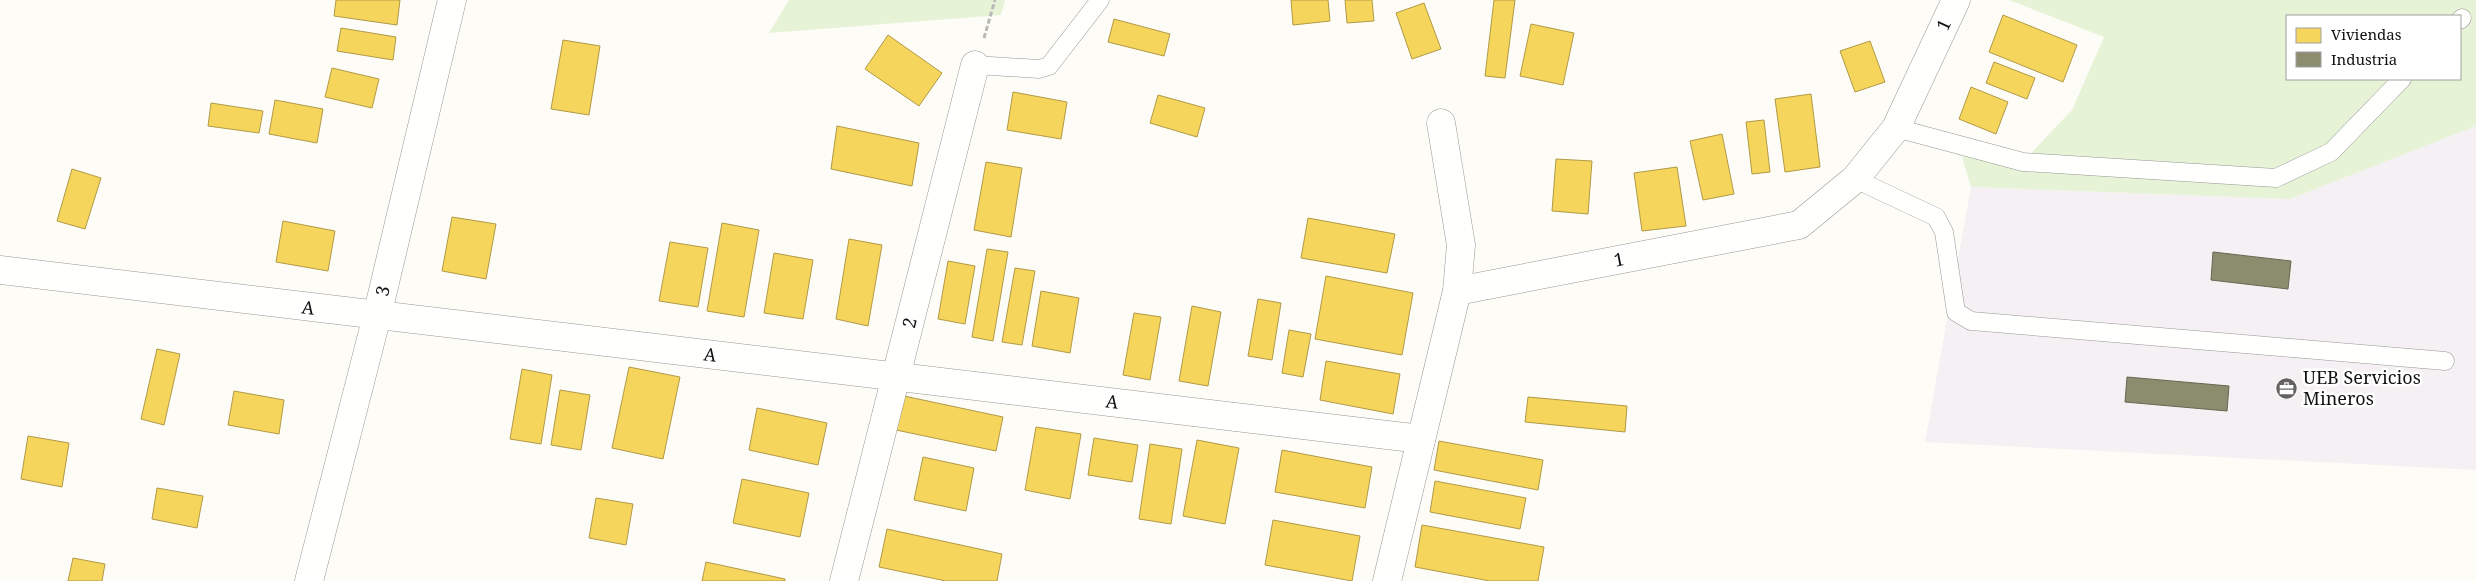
<svg xmlns="http://www.w3.org/2000/svg" width="2476" height="581" viewBox="0 0 2476 581" font-family="'Noto Serif',serif">
<style>
.industrial{fill:#f5f0f3}
.green{fill:#e7f3d7;fill-rule:evenodd}
.homes{fill:#f6d55c;stroke:#b19a46}
.industry{fill:#8c8c6e;stroke:#676752}
.lines{fill:none;stroke-linecap:round;stroke-linejoin:round}
.lane-casing{stroke:#979795;stroke-width:19}
.street-casing{stroke:#979795;stroke-width:29}
.path{stroke:#b9b9b8;stroke-width:3;stroke-dasharray:5 2.5;stroke-linecap:butt}
.lane{stroke:#fffffe;stroke-width:18}
.street{stroke:#fffffe;stroke-width:28}
.labels{text-anchor:middle;stroke-width:5;stroke-linejoin:round;paint-order:stroke}
.street-label{font-size:18px;fill:#111;stroke:#fff}
.poi-label{font-size:18px;fill:#111;stroke:#fff;text-anchor:start}
</style>
<rect width="100%" height="100%" fill="#fdfcf7"/>
<path class="industrial" d="M 2476,126 L 2476,470 L 1925,442 L 1971,187 L 2290,199 Z"/>
<g class="green">
<path d="M 789,0 L 1005,0 L 1001,15 L 769,33 Z"/>
<path d="M 2009,0 L 2476,0 L 2476,126 L 2290,199 L 1971,187 L 1962,157 L 2031,153 L 2072,110 L 2104,37 ZM 2287,16 L 2460,16 L 2460,79 L 2287,79 Z"/>
</g>
<g class="homes">
<path d="M 336,0 L 400,0 L 397,25 L 334,16 Z"/>
<path d="M 1291,0 L 1328,0 L 1330,21 L 1293,25 Z"/>
<path d="M 1345,0 L 1372,0 L 1374,21 L 1347,23 Z"/>
<path d="M 1494,0 L 1515,0 L 1505,78 L 1485,76 Z"/>
<path d="M 1424,3 L 1441,49 L 1412,59 L 1396,13 Z"/>
<path d="M 2003,15 L 2077,45 L 2063,82 L 1989,52 Z"/>
<path d="M 1114,19 L 1170,34 L 1164,56 L 1108,42 Z"/>
<path d="M 1531,24 L 1574,33 L 1563,85 L 1520,76 Z"/>
<path d="M 341,28 L 396,37 L 393,60 L 337,51 Z"/>
<path d="M 888,35 L 942,73 L 919,106 L 865,69 Z"/>
<path d="M 563,40 L 600,46 L 589,115 L 551,109 Z"/>
<path d="M 1870,41 L 1885,82 L 1855,92 L 1840,51 Z"/>
<path d="M 1994,62 L 2035,78 L 2027,99 L 1986,83 Z"/>
<path d="M 332,68 L 379,79 L 372,108 L 325,97 Z"/>
<path d="M 1971,87 L 2008,102 L 1996,134 L 1959,119 Z"/>
<path d="M 1013,92 L 1067,102 L 1061,139 L 1007,130 Z"/>
<path d="M 1811,94 L 1820,167 L 1785,172 L 1775,99 Z"/>
<path d="M 1158,95 L 1205,108 L 1197,137 L 1150,123 Z"/>
<path d="M 275,100 L 323,109 L 317,143 L 269,134 Z"/>
<path d="M 211,103 L 263,111 L 259,133 L 208,126 Z"/>
<path d="M 1764,120 L 1770,172 L 1752,174 L 1746,122 Z"/>
<path d="M 837,126 L 919,143 L 912,186 L 831,169 Z"/>
<path d="M 1722,134 L 1734,194 L 1703,200 L 1690,141 Z"/>
<path d="M 1556,159 L 1592,161 L 1588,214 L 1552,211 Z"/>
<path d="M 986,162 L 1022,168 L 1011,237 L 974,230 Z"/>
<path d="M 1677,167 L 1686,226 L 1642,231 L 1634,173 Z"/>
<path d="M 72,169 L 101,178 L 85,229 L 57,221 Z"/>
<path d="M 452,217 L 496,224 L 486,279 L 442,271 Z"/>
<path d="M 1308,218 L 1395,234 L 1387,273 L 1301,258 Z"/>
<path d="M 283,221 L 335,231 L 328,271 L 276,262 Z"/>
<path d="M 722,223 L 759,230 L 744,317 L 707,311 Z"/>
<path d="M 849,239 L 882,245 L 868,326 L 836,319 Z"/>
<path d="M 670,242 L 708,248 L 698,307 L 659,301 Z"/>
<path d="M 987,249 L 1008,252 L 993,341 L 972,337 Z"/>
<path d="M 774,253 L 813,260 L 803,319 L 764,313 Z"/>
<path d="M 948,261 L 975,266 L 965,324 L 938,319 Z"/>
<path d="M 1015,268 L 1035,271 L 1022,345 L 1002,342 Z"/>
<path d="M 1326,276 L 1413,293 L 1402,355 L 1315,339 Z"/>
<path d="M 1041,291 L 1079,298 L 1070,353 L 1032,346 Z"/>
<path d="M 1258,299 L 1281,303 L 1272,360 L 1248,356 Z"/>
<path d="M 1192,306 L 1221,312 L 1208,386 L 1179,381 Z"/>
<path d="M 1134,313 L 1161,317 L 1150,380 L 1123,375 Z"/>
<path d="M 1289,330 L 1311,334 L 1303,377 L 1282,373 Z"/>
<path d="M 157,349 L 180,354 L 164,425 L 141,419 Z"/>
<path d="M 1326,361 L 1400,374 L 1393,414 L 1320,400 Z"/>
<path d="M 629,367 L 680,377 L 663,459 L 612,448 Z"/>
<path d="M 522,369 L 552,375 L 541,444 L 510,439 Z"/>
<path d="M 560,390 L 590,395 L 581,450 L 551,445 Z"/>
<path d="M 234,391 L 284,400 L 279,434 L 228,425 Z"/>
<path d="M 904,396 L 1003,417 L 996,451 L 896,430 Z"/>
<path d="M 1528,397 L 1627,406 L 1625,432 L 1525,422 Z"/>
<path d="M 757,408 L 827,423 L 818,465 L 749,450 Z"/>
<path d="M 1036,427 L 1081,434 L 1070,499 L 1025,490 Z"/>
<path d="M 28,436 L 69,443 L 62,487 L 21,479 Z"/>
<path d="M 1094,438 L 1138,445 L 1132,482 L 1088,475 Z"/>
<path d="M 1197,440 L 1239,448 L 1225,524 L 1183,516 Z"/>
<path d="M 1439,441 L 1543,460 L 1538,490 L 1434,470 Z"/>
<path d="M 1150,444 L 1182,449 L 1171,524 L 1139,519 Z"/>
<path d="M 1282,450 L 1372,467 L 1365,508 L 1275,492 Z"/>
<path d="M 923,457 L 974,468 L 966,511 L 914,500 Z"/>
<path d="M 742,479 L 809,493 L 800,537 L 733,523 Z"/>
<path d="M 1435,481 L 1526,498 L 1520,529 L 1430,512 Z"/>
<path d="M 157,488 L 203,496 L 197,528 L 152,519 Z"/>
<path d="M 596,498 L 633,504 L 626,545 L 589,538 Z"/>
<path d="M 1273,520 L 1360,536 L 1352,581 L 1265,565 Z"/>
<path d="M 1422,525 L 1544,547 L 1538,581 L 1490,581 L 1415,567 Z"/>
<path d="M 887,529 L 1002,554 L 997,581 L 946,581 L 879,567 Z"/>
<path d="M 73,558 L 105,564 L 102,581 L 68,581 Z"/>
<path d="M 706,562 L 785,579 L 785,581 L 702,581 Z"/>
</g>
<g class="industry">
<path d="M 2213,252 L 2291,261 L 2288,289 L 2211,280 Z"/>
<path d="M 2127,377 L 2229,386 L 2227,411 L 2125,402 Z"/>
</g>
<g class="lines">
<defs>
<g id="lane">
<path d="M 2460,20 L 2462,18"/>
<path d="M 975,65 L 1039,69 L 1049,66 L 1100,0"/>
<path d="M 1896,128 L 2023,162 L 2276,178 L 2331,152 L 2402,79"/>
<path d="M 1855,179 L 1936,217 L 1944,232 L 1956,312 L 1971,321 L 2445,361"/>
</g>
<g id="street">
<path d="M 0,270 L 1421,439"/>
<path d="M 1457,291 L 1799,225 L 1855,179 L 1896,128 L 1956,0"/>
<path d="M 309,581 L 377,316 L 452,0"/>
<path d="M 844,581 L 975,65"/>
<path d="M 1387,581 L 1457,291 L 1461,245 L 1441,123"/>
</g>
</defs>
<use href="#lane" class="lane-casing"/>
<use href="#street" class="street-casing"/>
<path class="path" d="M 984,38 L 995,0"/>
<use href="#lane" class="lane"/>
<use href="#street" class="street"/>
</g>
<defs>
<symbol id="office-disc" viewBox="-11 -11 22 22"><circle r="9.5" fill="#646362" stroke="#fff"/><path d="M-6-3h4V-5.5h4V-3h4V5H-6ZM-1-4.5V-3h2v-1.5ZM-6 0V1H6V0Z" fill="#fff"/></symbol>
</defs>
<g fill-rule="evenodd">
<use href="#office-disc" x="2274" y="376" width="25" height="25"/>
</g>
<g class="labels">
<g class="street-label">
<text transform="translate(1944 25) rotate(-65)" y="6">1</text>
<text transform="translate(1619 260) rotate(-11)" y="6">1</text>
<text transform="translate(383 291) rotate(-77)" y="6">3</text>
<text transform="translate(308 308) rotate(7)" y="6">A</text>
<text transform="translate(910 323) rotate(-76)" y="6">2</text>
<text transform="translate(710 355) rotate(7)" y="6">A</text>
<text transform="translate(1112 402) rotate(7)" y="6">A</text>
</g>
<g class="poi-label">
<text x="2303" y="384">UEB Servicios<tspan x="2303" dy="21">Mineros</tspan></text>
</g>
</g>
<rect x="2286" y="15" width="175" height="65" fill="#ffffff" stroke="#a0a0a0"/>
<rect x="2296" y="28" width="25" height="15" fill="#f6d55c" stroke="#a0a0a0"/>
<text x="2331" y="40" font-size="15" fill="#111111">Viviendas</text>
<rect x="2296" y="52" width="25" height="15" fill="#8c8c6e" stroke="#a0a0a0"/>
<text x="2331" y="65" font-size="15" fill="#111111">Industria</text>
</svg>
